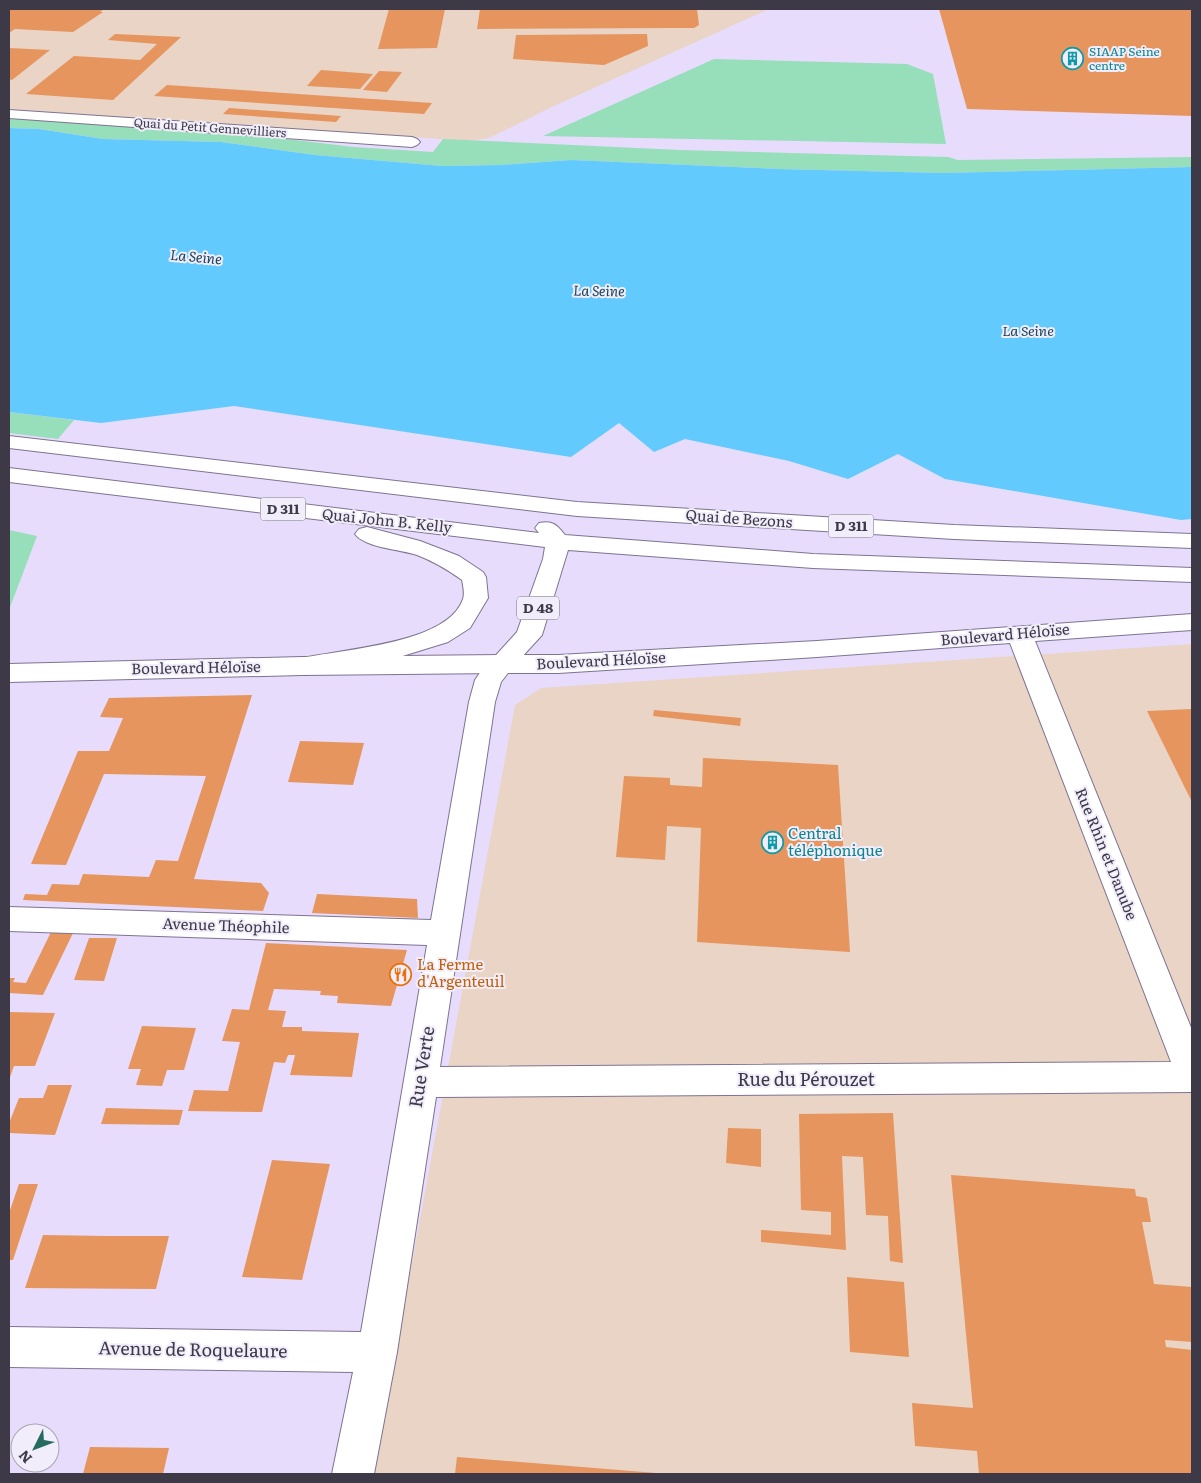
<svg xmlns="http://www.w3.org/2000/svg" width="1201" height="1483" viewBox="0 0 1201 1483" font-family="Literata,serif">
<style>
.industrial{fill:#e9d4c6}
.green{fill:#97deba}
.water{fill:#63cafe}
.building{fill:#e5955d}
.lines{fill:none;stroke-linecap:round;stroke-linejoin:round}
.minor-casing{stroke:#7e7390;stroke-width:2}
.secondary-casing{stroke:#7e7390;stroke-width:2}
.primary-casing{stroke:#7e7390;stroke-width:2}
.minor{fill:#fff;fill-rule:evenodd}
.secondary{fill:#fff;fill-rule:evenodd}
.primary{fill:#fff;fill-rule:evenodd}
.labels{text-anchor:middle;stroke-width:4;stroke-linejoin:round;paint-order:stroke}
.far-culture-label{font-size:12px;fill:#0d838f;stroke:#f1edfa;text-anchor:start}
.far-street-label{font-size:12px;fill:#3e3946;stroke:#f1edfa}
.far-water-label{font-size:14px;font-style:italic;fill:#184459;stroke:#f1edfa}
.shield{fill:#f1edfa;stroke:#746f7c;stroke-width:1}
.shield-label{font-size:14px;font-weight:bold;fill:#3e3946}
.street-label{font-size:15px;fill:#3e3946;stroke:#f1edfa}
.culture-label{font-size:15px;fill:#0d838f;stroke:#f1edfa;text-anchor:start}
.food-label{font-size:15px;fill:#c56008;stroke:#f1edfa;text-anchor:start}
.near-street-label{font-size:18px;fill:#3e3946;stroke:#f1edfa}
</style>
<rect width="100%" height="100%" fill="#e8dcfc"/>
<g class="industrial">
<path d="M 9,9 L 769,9 L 554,106 L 489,138 L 468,141 L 9,109 Z"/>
<path d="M 1192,644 L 1192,1474 L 373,1474 L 515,705 L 541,688 Z"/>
</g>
<g class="green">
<path d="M 714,59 L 907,64 L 933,74 L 946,144 L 543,136 Z"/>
<path d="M 9,118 L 261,136 L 354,147 L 433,152 L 443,139 L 680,150 L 948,157 L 958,160 L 1192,157 L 1192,167 L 942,173 L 779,169 L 571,160 L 500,165 L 442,166 L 315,155 L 221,142 L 103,139 L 39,129 L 9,128 Z"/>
<path d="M 9,412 L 74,420 L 58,439 L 9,433 Z"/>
<path d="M 9,530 L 37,536 L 9,610 Z"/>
</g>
<path class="water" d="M 9,128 L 39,129 L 103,139 L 221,142 L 315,155 L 442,166 L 500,165 L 571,160 L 779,169 L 942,173 L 1192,167 L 1192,519 L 1181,520 L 945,479 L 898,454 L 848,479 L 789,461 L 685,439 L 654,452 L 619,423 L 571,457 L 234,406 L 101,423 L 9,412 Z"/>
<g class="building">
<path d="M 9,9 L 104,9 L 100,12 L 103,12 L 73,32 L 15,29 L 9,33 Z"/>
<path d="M 389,9 L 445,9 L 437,48 L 378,49 Z"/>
<path d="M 480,9 L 697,9 L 699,25 L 694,28 L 671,28 L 477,29 Z"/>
<path d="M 939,9 L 1192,9 L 1192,116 L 967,109 Z"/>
<path d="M 115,34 L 181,37 L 113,100 L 26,94 L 74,56 L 140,60 L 157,44 L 108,40 Z"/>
<path d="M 647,34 L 648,46 L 604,65 L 513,59 L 516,35 Z"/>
<path d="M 9,48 L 50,50 L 12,80 L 9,79 Z"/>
<path d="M 321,70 L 373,74 L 360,89 L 307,86 Z"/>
<path d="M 379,71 L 402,72 L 387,92 L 363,90 Z"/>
<path d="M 167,85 L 432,103 L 424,114 L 154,96 Z"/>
<path d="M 229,108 L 341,116 L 336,122 L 223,114 Z"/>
<path d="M 252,695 L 194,879 L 261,883 L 269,893 L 263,911 L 23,900 L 25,894 L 47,895 L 52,884 L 79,885 L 83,874 L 149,877 L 156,860 L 178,861 L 206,776 L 104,774 L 66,865 L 31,864 L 78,751 L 109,751 L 123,718 L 100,717 L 109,698 Z"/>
<path d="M 1192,709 L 1192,802 L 1147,711 Z"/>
<path d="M 654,710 L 741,718 L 740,726 L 653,716 Z"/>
<path d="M 300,741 L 364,743 L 353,785 L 288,782 Z"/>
<path d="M 703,758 L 838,765 L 850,952 L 697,942 L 701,828 L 667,826 L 665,860 L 616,857 L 624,776 L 670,778 L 670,785 L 702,787 Z"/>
<path d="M 317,894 L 417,899 L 418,918 L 312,913 Z"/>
<path d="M 51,932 L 73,933 L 43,995 L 9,993 L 9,978 L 15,978 L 13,982 L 26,983 Z"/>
<path d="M 89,938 L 117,938 L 104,981 L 74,980 Z"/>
<path d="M 266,943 L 407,950 L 391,1006 L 337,1003 L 338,996 L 320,995 L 321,991 L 274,989 L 268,1010 L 286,1011 L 282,1027 L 302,1027 L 302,1031 L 359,1033 L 352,1077 L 290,1075 L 295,1055 L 288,1055 L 285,1063 L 274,1062 L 262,1112 L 188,1111 L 194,1090 L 228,1091 L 240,1042 L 222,1041 L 232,1009 L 249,1010 Z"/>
<path d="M 9,1012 L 55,1013 L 35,1066 L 14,1066 L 9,1080 Z"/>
<path d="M 142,1026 L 196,1028 L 184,1070 L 167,1070 L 162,1086 L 136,1085 L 141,1069 L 128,1069 Z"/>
<path d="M 48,1085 L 72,1085 L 55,1135 L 9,1133 L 9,1123 L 19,1098 L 43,1098 Z"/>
<path d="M 106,1108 L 145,1109 L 183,1110 L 179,1125 L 101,1124 Z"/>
<path d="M 893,1113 L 903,1263 L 890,1261 L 888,1216 L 866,1215 L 863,1157 L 842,1156 L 846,1250 L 761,1242 L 761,1230 L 831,1235 L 831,1212 L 801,1210 L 799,1114 Z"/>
<path d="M 728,1128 L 761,1129 L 761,1167 L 726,1163 Z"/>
<path d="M 272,1160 L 330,1164 L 302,1280 L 242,1277 Z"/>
<path d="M 951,1175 L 1135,1189 L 1136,1196 L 1147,1198 L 1151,1222 L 1142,1222 L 1154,1284 L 1192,1287 L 1192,1342 L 1165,1340 L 1166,1347 L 1192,1350 L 1192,1474 L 979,1474 L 977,1451 L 915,1446 L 912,1403 L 973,1408 Z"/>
<path d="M 19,1184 L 38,1184 L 13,1260 L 9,1260 L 9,1213 Z"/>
<path d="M 43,1235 L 107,1236 L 169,1236 L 156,1289 L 25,1288 Z"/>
<path d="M 847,1277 L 904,1282 L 909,1357 L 850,1352 Z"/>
<path d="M 90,1447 L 169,1448 L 163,1474 L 83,1474 Z"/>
<path d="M 457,1457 L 656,1473 L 656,1474 L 455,1474 Z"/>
</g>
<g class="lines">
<defs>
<g id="minor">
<path d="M 9,110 L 412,137 L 417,139 L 420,142 L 417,145 L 412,147 L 9,118 Z"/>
<path d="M 1192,614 L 1192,630 L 1035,641 L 1192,1030 L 1192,1092 L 436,1097 L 397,1352 L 374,1474 L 332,1474 L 353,1372 L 9,1367 L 9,1327 L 361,1332 L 427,945 L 9,931 L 9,907 L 431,920 L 469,702 L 475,680 L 479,674 L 492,658 L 501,655 L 558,655 L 817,641 ZM 1010,643 L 1171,1062 L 440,1067 L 495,702 L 501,682 L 508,673 L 558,673 L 817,657 Z"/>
</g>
<path id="secondary" d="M 501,655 L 510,658 L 514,664 L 510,670 L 501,673 L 302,675 L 9,682 L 9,664 L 302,657 Z"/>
<g id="primary">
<path d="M 9,436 L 577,502 L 954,525 L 1192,534 L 1192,548 L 954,539 L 577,516 L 9,448 Z"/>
<path d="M 9,468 L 539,533 L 535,528 L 539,523 C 553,520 557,525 565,535 L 813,554 L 1192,568 L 1192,582 L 813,568 L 568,550 L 542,635 L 510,670 L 501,673 L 492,670 L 488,664 L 517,632 L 543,559 L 545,547 L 9,482 Z"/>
<path d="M 367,527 L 420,541 L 459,556 L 483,572 L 486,577 L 488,598 L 470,628 L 448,642 L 396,658 L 302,675 L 293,672 L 289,666 L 293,660 C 335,649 447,646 463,599 C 465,594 463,585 462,580 C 448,570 433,561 417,555 C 400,549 365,548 355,534 L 359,529 Z"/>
</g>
</defs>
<use href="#minor" class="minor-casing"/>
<use href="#secondary" class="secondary-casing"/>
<use href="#primary" class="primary-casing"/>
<use href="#minor" class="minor"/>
<use href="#secondary" class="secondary"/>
<use href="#primary" class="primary"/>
</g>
<defs>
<symbol id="building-ring" viewBox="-11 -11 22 22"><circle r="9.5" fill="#f1edfa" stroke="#0f9aa8" stroke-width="1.5"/><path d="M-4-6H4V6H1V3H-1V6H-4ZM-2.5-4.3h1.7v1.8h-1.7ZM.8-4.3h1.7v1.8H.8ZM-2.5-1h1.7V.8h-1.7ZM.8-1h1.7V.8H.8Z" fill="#0f9aa8"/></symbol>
<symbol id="restaurant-ring" viewBox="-11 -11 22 22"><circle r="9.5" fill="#f1edfa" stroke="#e8710a" stroke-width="1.5"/><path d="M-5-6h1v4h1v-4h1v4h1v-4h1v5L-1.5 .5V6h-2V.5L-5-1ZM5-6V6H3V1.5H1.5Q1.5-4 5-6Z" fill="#e8710a"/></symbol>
</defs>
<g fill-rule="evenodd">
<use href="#building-ring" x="1060" y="46" width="25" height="25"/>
<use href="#building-ring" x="760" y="830" width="25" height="25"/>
<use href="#restaurant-ring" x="388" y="962" width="25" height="25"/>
</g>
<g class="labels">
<g class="far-culture-label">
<text x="1089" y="56">SIAAP Seine<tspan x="1089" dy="14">centre</tspan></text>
</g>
<g class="far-street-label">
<text transform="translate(210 128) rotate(4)" y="4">Quai du Petit Gennevilliers</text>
</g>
<g class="far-water-label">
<text transform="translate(196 257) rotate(5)" y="5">La Seine</text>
<text transform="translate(599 291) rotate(1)" y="5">La Seine</text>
<text x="1028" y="336">La Seine</text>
</g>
<g class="shield">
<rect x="260.5" y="497.5" width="45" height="23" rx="4"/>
<rect x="828.5" y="514.5" width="45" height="23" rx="4"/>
<rect x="517" y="596.5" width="42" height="23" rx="4"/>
</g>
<g class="shield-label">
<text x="283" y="514">D 311</text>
<text x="851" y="531">D 311</text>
<text x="538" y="613">D 48</text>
</g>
<g class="street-label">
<text transform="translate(739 519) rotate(4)" y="5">Quai de Bezons</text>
<text transform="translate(387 521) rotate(6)" y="5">Quai John B. Kelly</text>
<text transform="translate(1005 635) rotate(-5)" y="5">Boulevard Héloïse</text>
<text transform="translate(601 661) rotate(-3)" y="5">Boulevard Héloïse</text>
<text transform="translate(196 668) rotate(-1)" y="5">Boulevard Héloïse</text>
<text transform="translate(1106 854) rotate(68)" y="5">Rue Rhin et Danube</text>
<text transform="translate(226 926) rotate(2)" y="5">Avenue Théophile</text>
</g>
<g class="culture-label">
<text x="788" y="839">Central<tspan x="788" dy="17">téléphonique</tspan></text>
</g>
<g class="food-label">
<text x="417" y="970">La Ferme<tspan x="417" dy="17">d'Argenteuil</tspan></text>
</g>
<g class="near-street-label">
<text transform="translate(422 1067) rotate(-81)" y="6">Rue Verte</text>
<text x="806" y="1086">Rue du Pérouzet</text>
<text transform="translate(193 1350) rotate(1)" y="6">Avenue de Roquelaure</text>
</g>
</g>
<rect width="1201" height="1483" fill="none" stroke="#3e3946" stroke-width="20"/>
<g transform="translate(35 1448) rotate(228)"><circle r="24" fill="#f1edfa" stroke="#a9a5b2"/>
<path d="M0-4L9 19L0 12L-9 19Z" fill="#256b60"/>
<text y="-8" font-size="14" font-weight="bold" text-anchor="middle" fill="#3e3946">N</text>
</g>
</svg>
